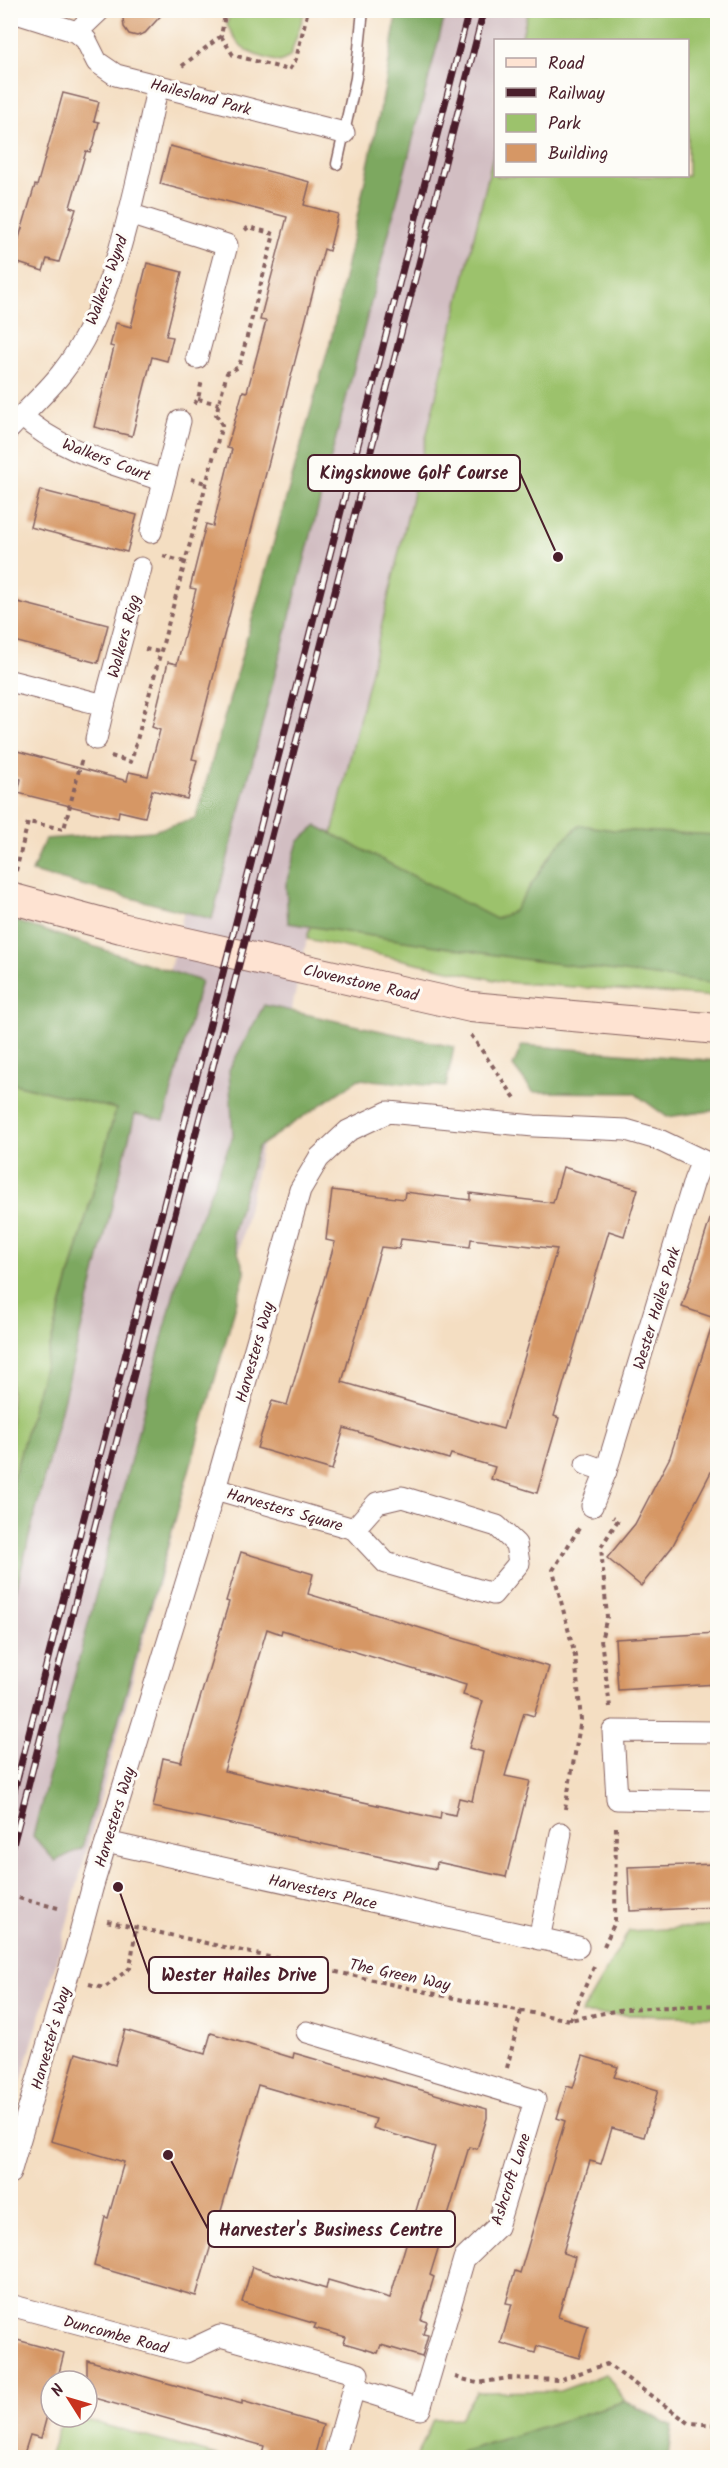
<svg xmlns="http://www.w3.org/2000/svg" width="728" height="2468" viewBox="0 0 728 2468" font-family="Kalam,sans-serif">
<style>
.industrial{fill:#d2bec2}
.green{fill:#9cc26c;stroke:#73704c;stroke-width:1.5}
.forest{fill:#7da860;stroke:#646446;stroke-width:1.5}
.building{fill:#d69765;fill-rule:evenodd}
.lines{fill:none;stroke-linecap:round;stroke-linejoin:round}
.lane-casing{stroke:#866260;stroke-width:13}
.street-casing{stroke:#866260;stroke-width:23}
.secondary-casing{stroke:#866260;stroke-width:32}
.path{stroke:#866260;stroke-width:4;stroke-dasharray:4.5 4.5;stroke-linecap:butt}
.lane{stroke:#fff;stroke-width:10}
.street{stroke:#fff;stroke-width:21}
.secondary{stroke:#fee3d2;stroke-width:30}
.rail-casing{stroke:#4a1f2b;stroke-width:7}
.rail{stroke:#fdfcf7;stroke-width:4.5;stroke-dasharray:14;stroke-linecap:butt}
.street-bridge-casing{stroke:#866260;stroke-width:23;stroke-linecap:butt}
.street-bridge{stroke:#fff;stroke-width:21}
.labels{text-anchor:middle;stroke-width:6;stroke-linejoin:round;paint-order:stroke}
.street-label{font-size:16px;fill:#4a1f2b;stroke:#fdfcf7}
.leader{fill:none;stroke:#4a1f2b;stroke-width:2}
.callout-dot{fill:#4a1f2b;stroke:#fdfcf7;stroke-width:2}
.callout{fill:#fdfcf7;stroke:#4a1f2b;stroke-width:2}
.callout-label{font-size:18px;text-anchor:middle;font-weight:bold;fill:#4a1f2b}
</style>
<rect width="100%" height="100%" fill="#fdfcf7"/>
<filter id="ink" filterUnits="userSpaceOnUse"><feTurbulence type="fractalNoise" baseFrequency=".0167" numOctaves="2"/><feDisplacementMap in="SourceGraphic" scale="12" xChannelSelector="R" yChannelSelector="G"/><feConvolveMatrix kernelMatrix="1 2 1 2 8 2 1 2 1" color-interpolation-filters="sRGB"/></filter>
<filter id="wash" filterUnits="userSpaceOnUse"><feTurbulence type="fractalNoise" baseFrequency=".008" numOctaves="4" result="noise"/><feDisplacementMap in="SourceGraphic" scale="24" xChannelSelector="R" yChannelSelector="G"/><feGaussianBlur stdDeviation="1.35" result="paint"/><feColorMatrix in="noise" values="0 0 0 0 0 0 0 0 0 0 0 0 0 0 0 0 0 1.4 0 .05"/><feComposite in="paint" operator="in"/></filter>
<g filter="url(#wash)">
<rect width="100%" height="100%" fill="#f4dec2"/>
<path class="industrial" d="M 416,11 L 528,11 L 521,40 L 496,40 L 495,148 L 307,939 L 198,1439 L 59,1953 L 11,2115 L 10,1607 L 135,1113 L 184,910 Z"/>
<g class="green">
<path d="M 230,11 L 305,11 L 290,57 L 280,62 C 248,53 244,55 227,25 Z"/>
<path d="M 528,11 L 717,11 L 717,997 L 504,982 L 307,939 L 495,148 L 496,176 L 688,176 L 688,40 L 521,40 Z"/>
<path d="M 11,1083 L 116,1109 L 11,1487 Z"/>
<path d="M 717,1926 L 717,2017 L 581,2014 L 629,1931 Z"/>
<path d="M 606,2374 L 625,2401 L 461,2452 L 455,2457 L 416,2458 L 433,2419 L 460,2418 L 476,2392 L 560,2391 Z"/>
<path d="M 63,2417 L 75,2417 L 220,2457 L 49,2457 Z"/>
</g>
<g class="forest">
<path d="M 397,11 L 446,11 L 212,919 L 32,872 L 45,839 L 153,831 L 196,818 L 331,339 L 385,87 Z"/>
<path d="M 580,825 L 614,830 L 717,835 L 717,984 L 521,959 L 288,923 L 286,884 L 298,842 L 317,826 L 496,919 L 514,911 L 556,847 Z"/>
<path d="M 15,921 L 201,981 L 164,1120 L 135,1114 L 11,1610 L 11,1487 L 116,1109 L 11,1083 L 10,934 Z"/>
<path d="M 264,1005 L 454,1047 L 446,1087 L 359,1079 L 258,1147 L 232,1234 L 245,1273 L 82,1848 L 55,1861 L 33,1836 L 181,1266 L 233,1136 L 229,1070 Z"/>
<path d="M 522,1045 L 717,1061 L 717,1110 L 667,1117 L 634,1093 L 533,1092 L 513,1066 Z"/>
<path d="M 625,2401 L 672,2426 L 668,2457 L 455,2457 L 461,2452 Z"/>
</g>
<g id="blocks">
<g class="building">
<path d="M 127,10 L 166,10 L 145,33 L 137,36 L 129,34 L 124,27 L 123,18 Z"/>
<path d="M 63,93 L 99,102 L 94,121 L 99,122 L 93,146 L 90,152 L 86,151 L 70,207 L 76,209 L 59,262 L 47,259 L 43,271 L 12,261 L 35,185 L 37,186 Z"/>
<path d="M 170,146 L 310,182 L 304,205 L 338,214 L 329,251 L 324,249 L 192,759 L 197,760 L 187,799 L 152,790 L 145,817 L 119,811 L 118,818 L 18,793 L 21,779 L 10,776 L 10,749 L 127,781 L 129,772 L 148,776 L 160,730 L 152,727 L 168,662 L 177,664 L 196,589 L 190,588 L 206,524 L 213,526 L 232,449 L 227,448 L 243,391 L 247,392 L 266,321 L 260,320 L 287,217 L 160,184 Z"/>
<path d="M 147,263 L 182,272 L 166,336 L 173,337 L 167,361 L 152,357 L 132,436 L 94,427 L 114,347 L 110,346 L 116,323 L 131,327 Z"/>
<path d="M 40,490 L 137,515 L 127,552 L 30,527 Z"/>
<path d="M 10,600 L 108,625 L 98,663 L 10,640 Z"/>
<path d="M 563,1167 L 638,1189 L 624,1236 L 609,1231 L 554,1416 L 559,1418 L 537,1493 L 491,1479 L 495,1467 L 451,1454 L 449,1459 L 344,1428 L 332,1470 L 257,1448 L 272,1401 L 287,1405 L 335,1242 L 326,1240 L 332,1190 L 404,1199 L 405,1192 L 470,1200 L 470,1193 L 553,1203 ZM 401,1239 L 470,1247 L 471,1239 L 557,1249 L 503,1429 L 342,1382 L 381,1247 L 399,1249 Z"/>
<path d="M 713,1210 L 717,1210 L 717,1319 L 682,1307 Z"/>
<path d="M 713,1322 L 717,1323 L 717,1453 L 713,1468 L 672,1547 L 641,1586 L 607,1558 L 635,1524 L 670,1457 Z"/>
<path d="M 241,1552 L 313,1574 L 308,1594 L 549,1667 L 534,1716 L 524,1713 L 505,1776 L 530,1781 L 506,1877 L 437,1862 L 436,1869 L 153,1807 L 163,1758 L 181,1762 L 229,1602 L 226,1601 ZM 267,1629 L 281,1634 L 282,1630 L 466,1685 L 463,1695 L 483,1701 L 469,1748 L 483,1752 L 472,1801 L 459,1798 L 455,1815 L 441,1812 L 440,1819 L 224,1771 Z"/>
<path d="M 717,1633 L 717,1684 L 618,1690 L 615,1639 Z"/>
<path d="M 717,1864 L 717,1907 L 630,1911 L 628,1867 Z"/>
<path d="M 125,2030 L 205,2054 L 211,2033 L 293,2058 L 294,2053 L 487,2109 L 487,2118 L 477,2149 L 469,2147 L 430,2275 L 434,2277 L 421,2320 L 427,2322 L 423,2334 L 428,2335 L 422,2357 L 381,2345 L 378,2353 L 344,2343 L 346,2337 L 314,2328 L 316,2324 L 242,2302 L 252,2267 L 326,2289 L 328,2280 L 390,2298 L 435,2147 L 373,2128 L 376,2119 L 258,2085 L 196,2296 L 94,2266 L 105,2217 L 108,2218 L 124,2162 L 51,2141 L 76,2053 L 115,2065 Z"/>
<path d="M 583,2056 L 618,2067 L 614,2077 L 658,2090 L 644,2137 L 612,2128 L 601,2164 L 590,2161 L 573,2216 L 563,2253 L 575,2257 L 558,2317 L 588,2326 L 579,2358 L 537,2346 L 535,2353 L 501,2343 L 512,2304 L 506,2303 L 515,2271 L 520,2273 L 565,2121 L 557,2118 L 567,2086 L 573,2088 Z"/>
<path d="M 10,2338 L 64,2353 L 57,2381 L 51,2381 L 51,2401 L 41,2438 L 30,2435 L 23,2457 L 10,2457 Z"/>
<path d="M 87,2360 L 223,2399 L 242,2404 L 242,2401 L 323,2425 L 314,2457 L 261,2457 L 264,2446 L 87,2396 Z"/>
</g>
</g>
</g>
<g filter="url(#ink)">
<use href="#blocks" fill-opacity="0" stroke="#866260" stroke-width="1.5"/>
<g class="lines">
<defs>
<path id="lane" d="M 337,164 L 356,78 L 363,10"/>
<g id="street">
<path d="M 10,11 L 77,32 L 86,40 L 97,62 L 116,75 L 344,133"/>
<path d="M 77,32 L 100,10"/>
<path d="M 129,214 L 227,245 L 197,358"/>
<path d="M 22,416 C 60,452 116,464 164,481"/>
<path d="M 10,428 C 27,410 46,393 61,374 C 118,303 138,173 158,85"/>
<path d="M 151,532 L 180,421"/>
<path d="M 10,681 L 104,705 L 141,568"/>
<path d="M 96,739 L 104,705"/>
<path d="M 586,1464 L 606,1471"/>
<path d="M 215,1489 L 354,1529 L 386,1563 L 493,1594 L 519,1563 L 516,1544 L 497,1526 L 402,1497 L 377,1503 L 354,1529"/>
<path d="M 592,1506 L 606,1471 L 694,1181 L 702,1161"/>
<path d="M 718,1732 L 613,1731 L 617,1799 L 718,1801"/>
<path d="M 106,1842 L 578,1947"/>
<path d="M 93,1885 L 215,1489 L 300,1190 L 319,1158 L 348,1131 L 388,1112 L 534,1126 L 626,1130 L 657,1139 L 718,1168"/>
<path d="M 539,1939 L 561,1833"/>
<path d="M 307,2032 L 535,2100 L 497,2227 L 464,2259 L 420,2409 L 354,2388"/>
<path d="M 10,2173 L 79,1937"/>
<path d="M 10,2305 L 186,2352 L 220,2336 L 358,2374 L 334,2458"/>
</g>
<path id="secondary" d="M 10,898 L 121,928 L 471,1007 L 718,1029"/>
</defs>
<use href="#lane" class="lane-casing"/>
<use href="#street" class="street-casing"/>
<use href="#secondary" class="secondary-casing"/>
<g class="path">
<path d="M 221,36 L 233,55 L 289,70 L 296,59 L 307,14 L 313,10"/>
<path d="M 182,66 L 221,36 L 226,10"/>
<path d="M 198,399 L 219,404"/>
<path d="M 194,404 L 198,399 L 202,380"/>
<path d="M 191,479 L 206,483"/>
<path d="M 163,556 L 184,562"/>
<path d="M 145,649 L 160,652"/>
<path d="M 111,756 L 131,762 L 222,425 L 216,414 L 227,373 L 239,367 L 274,234 L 249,227 L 245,230"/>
<path d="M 16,871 L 28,822 L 64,829 L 82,758"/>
<path d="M 471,1035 L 515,1098"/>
<path d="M 610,1707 L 601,1640 L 607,1617 L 601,1547 L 618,1520 L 613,1517"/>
<path d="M 565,1809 L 581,1720 L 575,1656 L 553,1570 L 581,1525"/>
<path d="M 10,1896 L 62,1909"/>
<path d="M 107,1921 L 458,1999 L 570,2020 L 624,2009 L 718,2005"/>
<path d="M 604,1946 L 615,1922 L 616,1824"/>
<path d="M 89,1984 L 104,1988 L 130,1968 L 136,1928"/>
<path d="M 570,2020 L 594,1967"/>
<path d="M 507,2068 L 521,2011"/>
<path d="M 455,2377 L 477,2383 L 509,2378 L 558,2380 L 607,2364 L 689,2423 L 718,2425"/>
</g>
<use href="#lane" class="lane"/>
<use href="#street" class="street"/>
<use href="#secondary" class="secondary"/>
<defs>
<g id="rail">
<path d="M 10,1807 L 469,10"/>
<path d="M 10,1857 L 484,10"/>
</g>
</defs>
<use href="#rail" class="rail-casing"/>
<use href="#rail" class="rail"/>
<defs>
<path id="street-bridge" d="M 79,1937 L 93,1885"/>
</defs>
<use href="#street-bridge" class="street-bridge-casing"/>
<use href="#street-bridge" class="street-bridge"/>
</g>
</g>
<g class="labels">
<g class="street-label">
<text transform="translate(201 96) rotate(15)" y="6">Hailesland Park</text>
<text transform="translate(106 280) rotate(-70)" y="6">Walkers Wynd</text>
<text transform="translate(107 459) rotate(21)" y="6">Walkers Court</text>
<text transform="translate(123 636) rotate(-75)" y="6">Walkers Rigg</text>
<text transform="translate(361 982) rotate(13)" y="6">Clovenstone Road</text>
<text transform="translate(656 1308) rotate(-73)" y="6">Wester Hailes Park</text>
<text transform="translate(254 1352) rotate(-74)" y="6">Harvesters Way</text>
<text transform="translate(285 1509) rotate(16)" y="6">Harvesters Square</text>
<text transform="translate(114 1817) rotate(-73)" y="6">Harvesters Way</text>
<text transform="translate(323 1891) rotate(13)" y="6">Harvesters Place</text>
<text transform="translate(400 1974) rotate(12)" y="6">The Green Way</text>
<text transform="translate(50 2038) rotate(-74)" y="6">Harvester's Way</text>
<text transform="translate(510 2179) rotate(-72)" y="6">Ashcroft Lane</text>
<text transform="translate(116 2334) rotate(15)" y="6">Duncombe Road</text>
</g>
</g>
<path class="leader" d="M558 557L520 473M118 1887L149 1975M168 2155L208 2229"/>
<g class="callout-dot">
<circle cx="558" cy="557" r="6"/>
<circle cx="118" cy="1887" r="6"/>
<circle cx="168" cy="2155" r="6"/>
</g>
<g class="callout">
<rect x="308" y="455" width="212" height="36" rx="6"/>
<rect x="149" y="1957" width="179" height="36" rx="6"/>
<rect x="208" y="2211" width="247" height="36" rx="6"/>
</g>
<g class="callout-label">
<text x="414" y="479">Kingsknowe Golf Course</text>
<text x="239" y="1981">Wester Hailes Drive</text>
<text x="331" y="2236">Harvester's Business Centre</text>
</g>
<rect width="728" height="2468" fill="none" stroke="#fdfcf7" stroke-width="36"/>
<rect x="494" y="39" width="195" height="138" fill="#fdfcf7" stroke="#b5a4a5" stroke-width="1.5"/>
<rect x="506" y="58" width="30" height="9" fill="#fee3d2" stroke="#b5a4a5" stroke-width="1.5"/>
<text x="548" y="69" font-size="18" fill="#4a1f2b">Road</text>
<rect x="506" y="88" width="30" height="9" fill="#4a1f2b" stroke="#b5a4a5" stroke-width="1.5"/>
<text x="548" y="99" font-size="18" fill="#4a1f2b">Railway</text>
<rect x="506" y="114" width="30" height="18" fill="#9cc26c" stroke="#b5a4a5" stroke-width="1.5"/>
<text x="548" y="129" font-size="18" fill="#4a1f2b">Park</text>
<rect x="506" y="144" width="30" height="18" fill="#d69765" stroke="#b5a4a5" stroke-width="1.5"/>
<text x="548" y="159" font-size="18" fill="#4a1f2b">Building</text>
<g transform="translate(69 2399) rotate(307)"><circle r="28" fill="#fdfcf7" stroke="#b5a4a5" stroke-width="1.5"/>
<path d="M0-4.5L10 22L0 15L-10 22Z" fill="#c8321e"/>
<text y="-9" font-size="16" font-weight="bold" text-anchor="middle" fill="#4a1f2b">N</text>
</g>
</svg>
